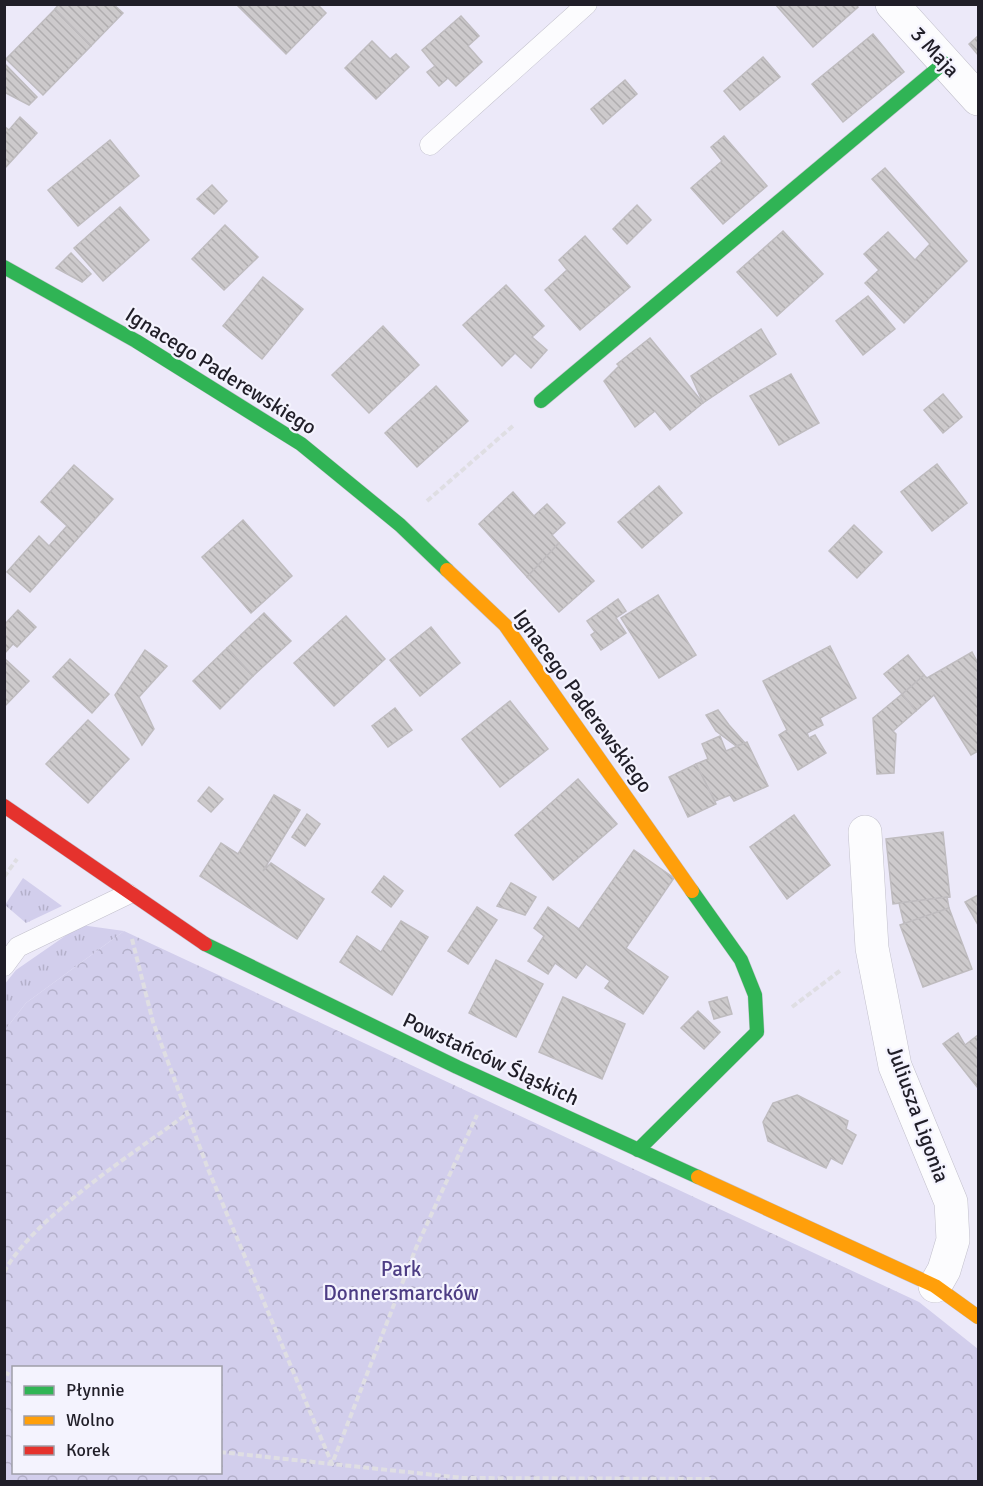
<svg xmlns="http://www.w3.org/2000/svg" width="983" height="1486" viewBox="0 0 983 1486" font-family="Signika,sans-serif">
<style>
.grass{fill:url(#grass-tufts)}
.park{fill:url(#park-crowns);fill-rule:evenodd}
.building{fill:url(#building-back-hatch);stroke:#bfbcbf;stroke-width:1.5}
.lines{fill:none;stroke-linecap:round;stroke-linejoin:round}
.lane-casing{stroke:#c2c0cc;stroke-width:21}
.street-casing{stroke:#c2c0cc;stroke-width:34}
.fast-casing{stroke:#c2c0cc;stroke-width:15}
.slow-casing{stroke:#c2c0cc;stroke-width:15}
.jam-casing{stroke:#c2c0cc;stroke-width:15}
.path{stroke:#dfdee3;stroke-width:4;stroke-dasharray:6 3;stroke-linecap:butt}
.lane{stroke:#fcfcfe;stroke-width:20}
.street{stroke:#fcfcfe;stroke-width:33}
.fast{stroke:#30b455;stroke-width:14}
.slow{stroke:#ff9f0a;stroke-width:14}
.jam{stroke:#e5322d;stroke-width:14}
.labels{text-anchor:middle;stroke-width:4.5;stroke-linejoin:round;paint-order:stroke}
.street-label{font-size:21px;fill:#201e28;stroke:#f4f3fe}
.park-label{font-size:21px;fill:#4d3d84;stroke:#f4f3fe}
</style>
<defs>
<pattern id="grass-tufts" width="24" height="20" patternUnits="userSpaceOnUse" patternTransform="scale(1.5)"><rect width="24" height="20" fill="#d2ceec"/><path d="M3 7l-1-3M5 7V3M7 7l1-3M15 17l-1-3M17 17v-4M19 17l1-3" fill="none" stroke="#b4b0ca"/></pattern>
<pattern id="park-crowns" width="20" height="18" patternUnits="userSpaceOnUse" patternTransform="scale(1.5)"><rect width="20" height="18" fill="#d2ceec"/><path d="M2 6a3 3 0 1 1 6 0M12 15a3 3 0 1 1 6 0" fill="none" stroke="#b4b0ca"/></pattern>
<pattern id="building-back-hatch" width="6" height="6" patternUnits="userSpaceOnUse" patternTransform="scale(1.5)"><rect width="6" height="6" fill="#cdcacc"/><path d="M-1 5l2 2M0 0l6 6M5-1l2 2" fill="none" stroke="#b0adaf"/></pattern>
</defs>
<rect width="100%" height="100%" fill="#ece9f9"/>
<g class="grass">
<path d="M 23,878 L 62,906 L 26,923 L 5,905 Z"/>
<path d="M 81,925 L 124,931 L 26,1003 L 5,1030 L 4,985 L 16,970 Z"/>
</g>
<path class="park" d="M 124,931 L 919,1302 L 978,1349 L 978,1481 L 5,1481 L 5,1030 L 26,1003 ZM 14,1368 L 220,1368 L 220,1472 L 14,1472 Z"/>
<g class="building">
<path d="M 59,4 L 113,4 L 123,13 L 91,46 L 55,9 Z"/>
<path d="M 236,4 L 317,4 L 326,13 L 286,54 Z"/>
<path d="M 775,4 L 856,4 L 858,7 L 813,47 Z"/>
<path d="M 55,9 L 91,46 L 43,95 L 6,59 Z"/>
<path d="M 461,16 L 479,36 L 468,46 L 482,62 L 456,86 L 448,78 L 439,86 L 427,72 L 435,66 L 422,50 Z"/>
<path d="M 873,34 L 904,72 L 843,122 L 812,84 Z"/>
<path d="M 978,36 L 978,55 L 969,44 Z"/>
<path d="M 372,41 L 390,59 L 396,54 L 409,67 L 376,99 L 345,68 Z"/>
<path d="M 763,57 L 780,77 L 740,110 L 724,91 Z"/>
<path d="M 4,63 L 37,97 L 29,105 L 4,92 Z"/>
<path d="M 625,80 L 637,94 L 603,124 L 591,109 Z"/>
<path d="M 20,117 L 37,133 L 4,169 L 4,126 L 9,130 Z"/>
<path d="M 724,136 L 767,186 L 723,224 L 691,188 L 722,161 L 711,147 Z"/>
<path d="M 110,140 L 139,176 L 78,226 L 48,190 Z"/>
<path d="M 885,168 L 967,261 L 904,323 L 865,283 L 879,270 L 864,254 L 888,232 L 915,260 L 930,244 L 872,179 Z"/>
<path d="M 212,185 L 227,201 L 214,214 L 197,199 Z"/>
<path d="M 637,205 L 651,220 L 627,244 L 613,229 Z"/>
<path d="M 120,207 L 149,240 L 103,281 L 74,248 Z"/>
<path d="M 225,225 L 258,257 L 224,290 L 192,259 Z"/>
<path d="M 783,231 L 823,274 L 777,316 L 737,272 Z"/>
<path d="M 585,236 L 630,287 L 580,330 L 545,290 L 567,270 L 559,260 Z"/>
<path d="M 71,253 L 91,274 L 82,282 L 56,268 Z"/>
<path d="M 263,277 L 303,309 L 262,359 L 223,326 Z"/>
<path d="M 506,285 L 544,326 L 532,337 L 547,350 L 531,368 L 515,353 L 502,366 L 463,325 Z"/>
<path d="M 868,296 L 895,329 L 863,355 L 836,321 Z"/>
<path d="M 383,326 L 419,365 L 369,413 L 332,375 Z"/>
<path d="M 761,329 L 776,354 L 703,403 L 691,376 Z"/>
<path d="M 650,338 L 703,403 L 670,430 L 655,411 L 635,427 L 604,381 L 619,366 L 617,364 Z"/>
<path d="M 791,374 L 819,423 L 779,445 L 750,396 Z"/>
<path d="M 436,386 L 468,421 L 417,467 L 385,433 Z"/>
<path d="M 943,394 L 962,417 L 943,433 L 924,410 Z"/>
<path d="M 937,464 L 967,503 L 932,531 L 901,492 Z"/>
<path d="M 74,465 L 113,499 L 30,592 L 7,572 L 39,536 L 49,546 L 67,526 L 41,502 Z"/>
<path d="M 659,486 L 682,513 L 642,548 L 618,522 Z"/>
<path d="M 513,492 L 534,516 L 547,504 L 565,523 L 552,535 L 559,543 L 527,577 L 479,524 Z"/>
<path d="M 243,520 L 292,576 L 251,613 L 202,557 Z"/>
<path d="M 854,525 L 882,552 L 857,578 L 829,551 Z"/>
<path d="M 559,543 L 594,581 L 559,612 L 527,577 Z"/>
<path d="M 658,595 L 696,655 L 659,678 L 621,618 Z"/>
<path d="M 618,599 L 626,611 L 616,618 L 626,633 L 601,650 L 591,635 L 595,632 L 587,621 Z"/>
<path d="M 18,610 L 36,627 L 17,647 L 13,644 L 4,654 L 4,625 Z"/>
<path d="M 264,613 L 291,641 L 253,676 L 227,648 Z"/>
<path d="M 346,616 L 385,659 L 334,706 L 294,663 Z"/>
<path d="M 431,627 L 460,663 L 420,696 L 390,660 Z"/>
<path d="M 830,646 L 856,698 L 820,718 L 823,725 L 807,733 L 809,738 L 815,735 L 826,753 L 798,770 L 779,735 L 787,730 L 763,681 Z"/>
<path d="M 227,648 L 253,676 L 220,709 L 193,681 Z"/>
<path d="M 145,650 L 167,666 L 139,697 L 154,729 L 142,745 L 115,695 Z"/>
<path d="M 972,652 L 978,663 L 978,751 L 971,755 L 934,695 L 916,711 L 902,694 L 924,675 L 927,678 Z"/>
<path d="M 908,655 L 924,675 L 902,694 L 884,674 Z"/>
<path d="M 4,658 L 29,681 L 4,707 Z"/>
<path d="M 70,659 L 109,694 L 92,713 L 53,677 Z"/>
<path d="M 902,694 L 916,711 L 893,731 L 896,734 L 894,773 L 877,774 L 873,718 Z"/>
<path d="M 510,701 L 548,749 L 500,787 L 462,739 Z"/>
<path d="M 395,708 L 412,730 L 388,747 L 372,726 Z"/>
<path d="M 718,710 L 729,725 L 745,743 L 736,746 L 716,731 L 706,715 Z"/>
<path d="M 88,720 L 129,759 L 88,803 L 46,764 Z"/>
<path d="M 720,736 L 726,751 L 747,742 L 768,786 L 734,801 L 730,795 L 715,801 L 696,764 L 708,759 L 702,744 Z"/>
<path d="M 696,764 L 716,804 L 688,817 L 669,777 Z"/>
<path d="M 578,779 L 617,824 L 553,880 L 515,835 Z"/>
<path d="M 209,787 L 223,799 L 211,812 L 198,801 Z"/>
<path d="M 274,795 L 300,810 L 263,871 L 271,863 L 324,899 L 297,939 L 200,876 L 221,843 L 238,854 Z"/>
<path d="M 307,814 L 320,824 L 305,846 L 292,837 Z"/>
<path d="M 794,815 L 830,865 L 787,899 L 750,847 Z"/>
<path d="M 943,832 L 950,897 L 893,904 L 886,839 Z"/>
<path d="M 634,850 L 674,878 L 626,948 L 668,977 L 643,1014 L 605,988 L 610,981 L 586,964 L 576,978 L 555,963 L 548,974 L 528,961 L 544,936 L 534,928 L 548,907 L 579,929 Z"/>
<path d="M 384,876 L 403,891 L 391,907 L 372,892 Z"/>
<path d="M 511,883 L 536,897 L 525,915 L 497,906 Z"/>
<path d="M 978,895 L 978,925 L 965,902 Z"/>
<path d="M 947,897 L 949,908 L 904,924 L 899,903 Z"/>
<path d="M 477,907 L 497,920 L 468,964 L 448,951 Z"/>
<path d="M 949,908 L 972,969 L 923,987 L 900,925 Z"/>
<path d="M 401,921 L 428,937 L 392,995 L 340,962 L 357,936 L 381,952 Z"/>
<path d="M 496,960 L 543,984 L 516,1037 L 469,1013 Z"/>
<path d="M 563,997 L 625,1024 L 602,1079 L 539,1052 Z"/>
<path d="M 727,997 L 732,1014 L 714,1019 L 709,1002 Z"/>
<path d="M 698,1011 L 720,1032 L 704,1049 L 681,1028 Z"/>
<path d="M 958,1033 L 965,1045 L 978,1035 L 978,1088 L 943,1044 Z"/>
<path d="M 797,1095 L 848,1121 L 846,1129 L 856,1135 L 842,1164 L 831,1158 L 826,1168 L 768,1141 L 763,1122 L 773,1103 Z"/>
</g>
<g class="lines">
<defs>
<g id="lane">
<path d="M 430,145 L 587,4"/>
<path d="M 4,966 L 18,947 L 128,894"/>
</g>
<g id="street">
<path d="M 892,4 L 978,99"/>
<path d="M 865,832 L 872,948 L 895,1066 L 951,1202 L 953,1240 L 944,1270 L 935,1286"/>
</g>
<g id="fast">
<path d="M 4,267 L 136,341 L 301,444 L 400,525 L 447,570"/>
<path d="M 541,401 L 944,63"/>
<path d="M 205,944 L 457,1067 L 698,1177"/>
<path d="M 638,1150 L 757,1032 L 755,995 L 741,960 L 692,891"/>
</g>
<g id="slow">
<path d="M 447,570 L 505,625 L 692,891"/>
<path d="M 698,1177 L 935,1286 L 978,1317"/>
</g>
<path id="jam" d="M 4,806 L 205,944"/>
</defs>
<use href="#lane" class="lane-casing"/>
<use href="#street" class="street-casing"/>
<use href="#fast" class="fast-casing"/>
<use href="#slow" class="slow-casing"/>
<use href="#jam" class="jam-casing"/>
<g class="path">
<path d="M 427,501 L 514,425"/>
<path d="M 4,877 L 17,859"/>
<path d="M 132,939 L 153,1022 L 208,1169 L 332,1464 L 416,1248 L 477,1115"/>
<path d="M 792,1007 L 841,970"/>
<path d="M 4,1272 C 34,1217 135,1152 187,1114"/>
<path d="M 4,1372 L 14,1377"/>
<path d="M 220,1452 L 463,1478 L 709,1479 L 717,1482"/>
</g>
<use href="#lane" class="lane"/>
<use href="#street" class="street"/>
<use href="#fast" class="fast"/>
<use href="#slow" class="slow"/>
<use href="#jam" class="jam"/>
</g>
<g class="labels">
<g class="street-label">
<text transform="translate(935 52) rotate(47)" y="7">3 Maja</text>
<text transform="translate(221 371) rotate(32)" y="7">Ignacego Paderewskiego</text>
<text transform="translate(583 701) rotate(54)" y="7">Ignacego Paderewskiego</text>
<text transform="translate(491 1059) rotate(25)" y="7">Powstańców Śląskich</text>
<text transform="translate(918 1114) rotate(70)" y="7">Juliusza Ligonia</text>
</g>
<g class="park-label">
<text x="401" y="1276">Park<tspan x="401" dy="24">Donnersmarcków</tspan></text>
</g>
</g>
<rect width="983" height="1486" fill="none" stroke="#201e28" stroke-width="12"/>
<rect x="12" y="1366" width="210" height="108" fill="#f4f3fe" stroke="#9f9ea8" stroke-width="1.5"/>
<rect x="24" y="1386" width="30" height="9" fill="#30b455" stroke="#9f9ea8" stroke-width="1.5"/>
<text x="66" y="1396" font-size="18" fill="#201e28">Płynnie</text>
<rect x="24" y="1416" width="30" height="9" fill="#ff9f0a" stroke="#9f9ea8" stroke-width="1.5"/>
<text x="66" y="1426" font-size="18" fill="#201e28">Wolno</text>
<rect x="24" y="1446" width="30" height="9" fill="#e5322d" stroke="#9f9ea8" stroke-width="1.5"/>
<text x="66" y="1456" font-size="18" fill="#201e28">Korek</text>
</svg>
